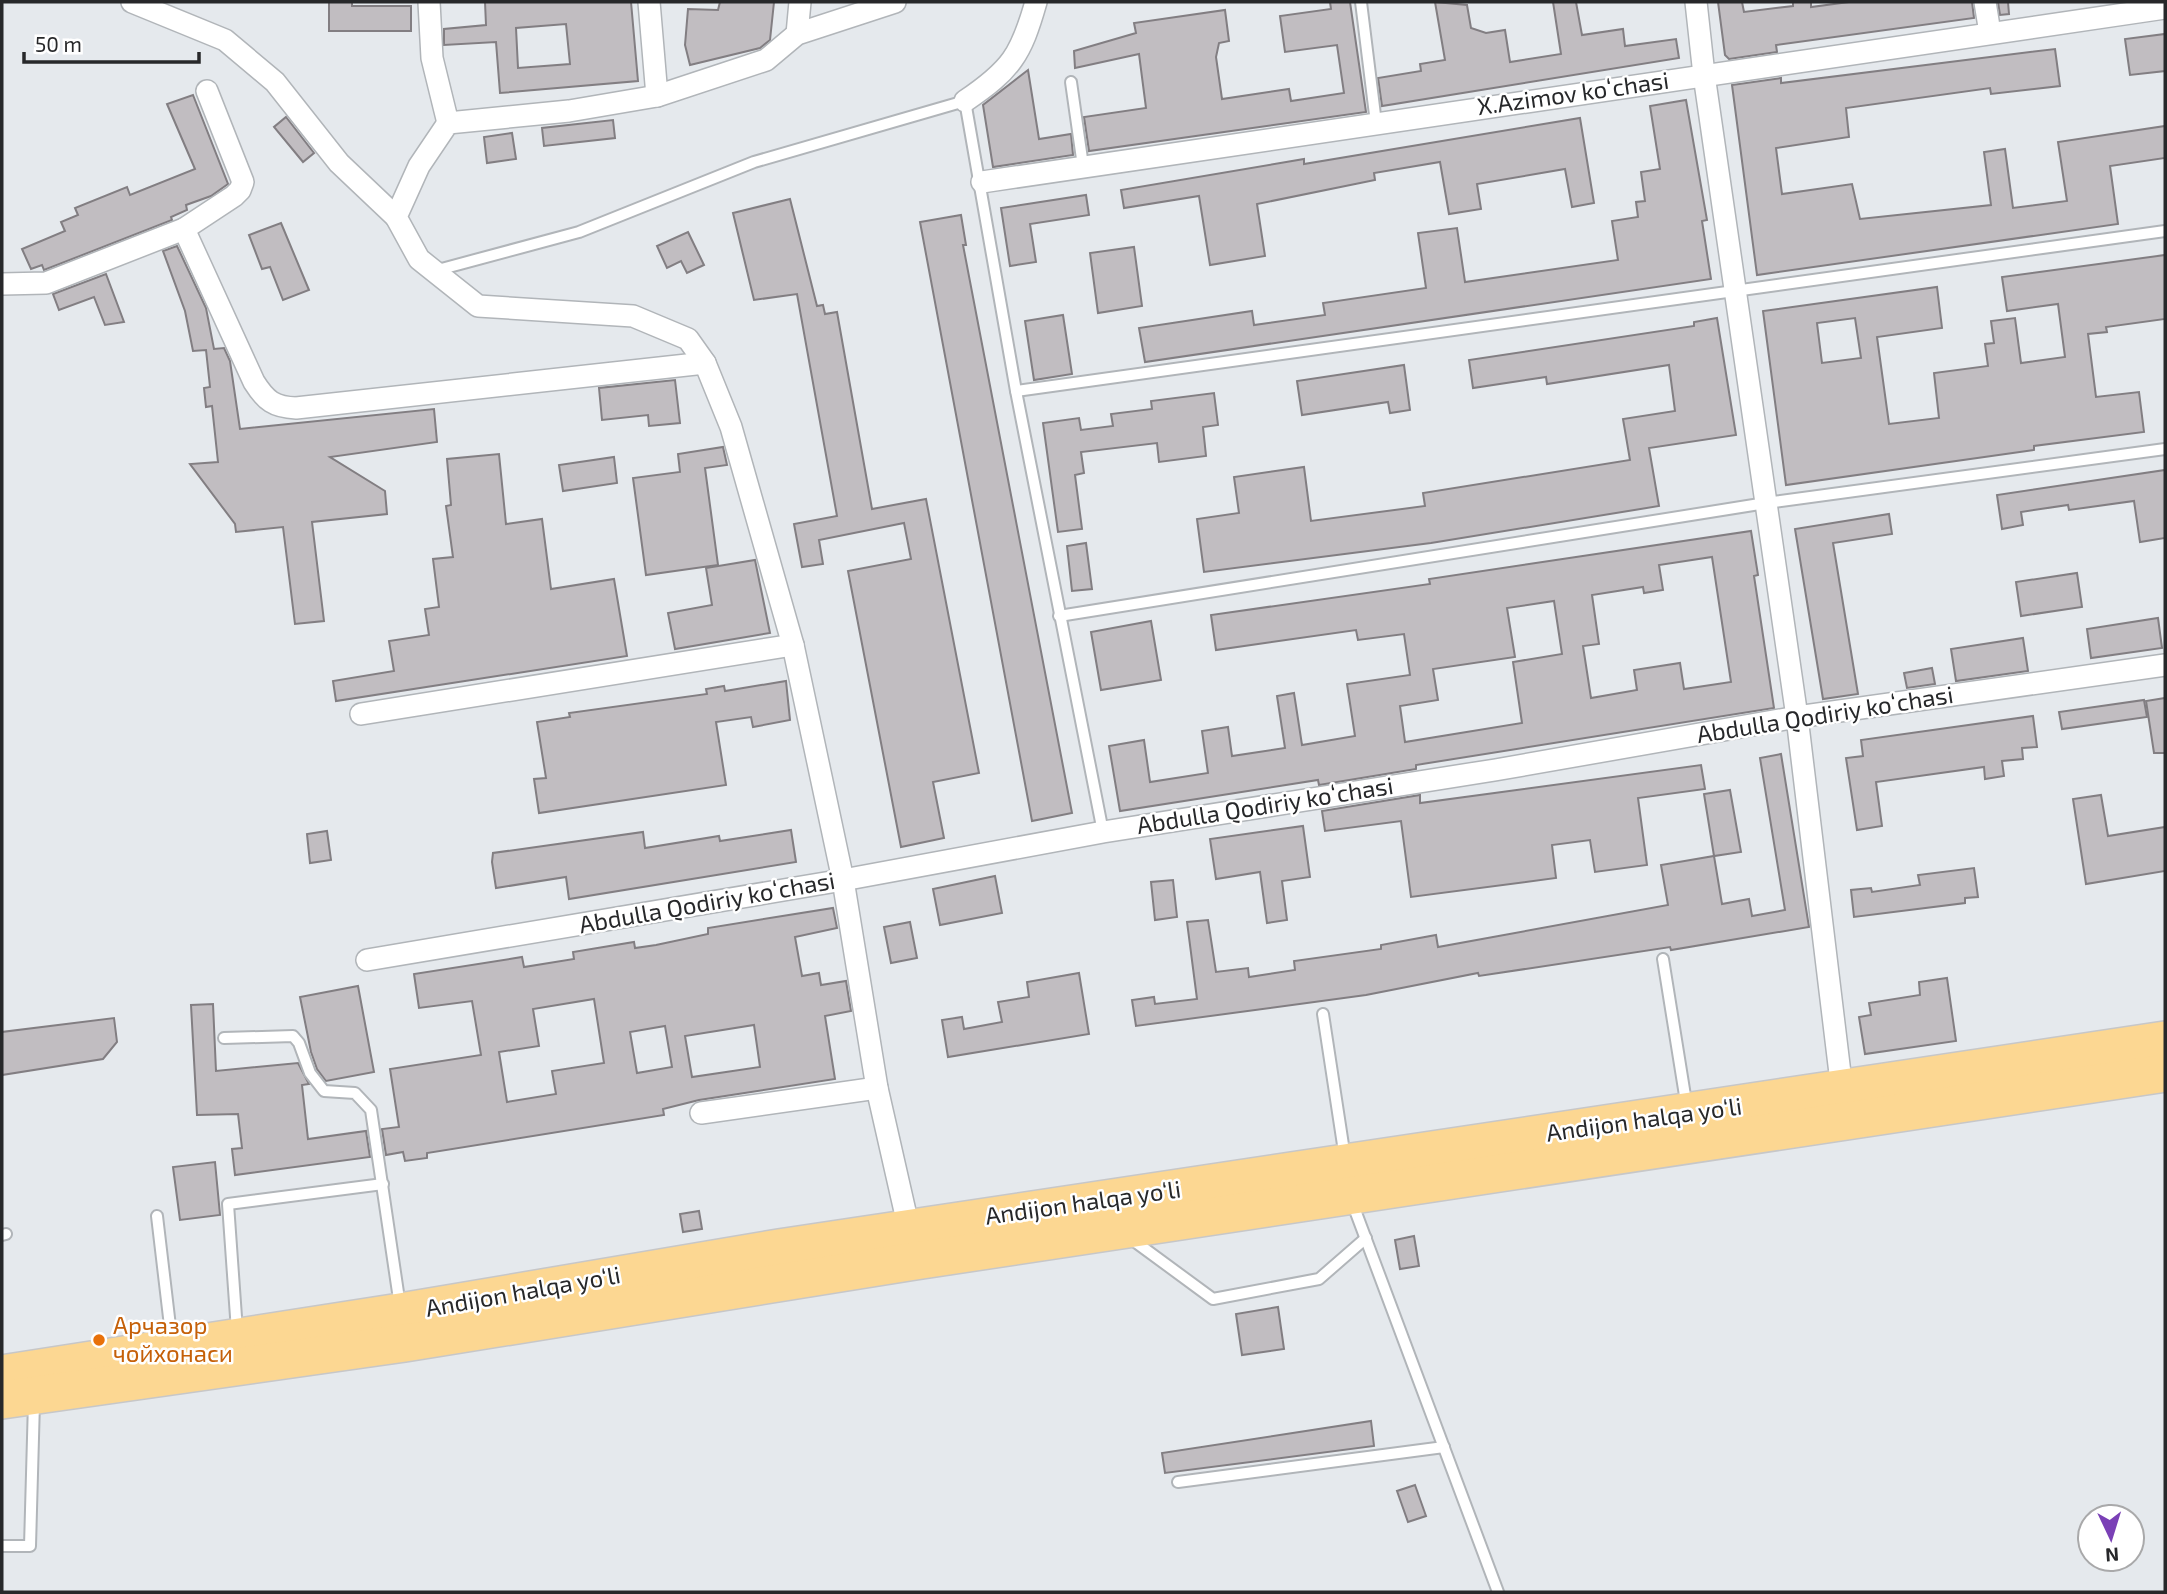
<svg xmlns="http://www.w3.org/2000/svg" width="2167" height="1594" viewBox="0 0 2167 1594" font-family="'Exo 2',sans-serif">
<style>
.building{fill:#c1bdc1;stroke:#827e82;stroke-width:2;fill-rule:evenodd}
.lines{fill:none;stroke-linecap:round;stroke-linejoin:round}
.service-casing{stroke:#b1b5b9;stroke-width:14}
.minor-casing{stroke:#b1b5b9;stroke-width:24}
.trunk-casing{stroke:#c7c7c8;stroke-width:40}
.service{stroke:#fff;stroke-width:10}
.minor{stroke:#fff;stroke-width:21}
.trunk{stroke:#fcd792;stroke-width:37}
.food-dot{fill:#e8710a;stroke:#fff;stroke-width:2.5}
.labels{text-anchor:middle;stroke-width:5;stroke-linejoin:round;paint-order:stroke}
.street-label{font-size:24px;fill:#27282a;stroke:#fff}
.food-label{font-size:24px;fill:#c56008;stroke:#fff;text-anchor:start}
</style>
<rect width="100%" height="100%" fill="#e5e9ed"/>
<g class="building">
<path d="M 329,2 L 352,2 L 352,6 L 411,6 L 411,31 L 329,31 Z"/>
<path d="M 485,2 L 631,2 L 638,81 L 500,93 L 496,42 L 444,45 L 444,29 L 486,25 ZM 566,24 L 570,64 L 518,68 L 516,28 Z"/>
<path d="M 720,2 L 774,2 L 770,40 L 760,48 L 690,65 L 685,45 L 688,9 L 718,10 Z"/>
<path d="M 1330,2 L 1350,2 L 1366,112 L 1089,151 L 1084,117 L 1146,108 L 1139,54 L 1075,68 L 1074,51 L 1136,33 L 1134,23 L 1225,10 L 1229,41 L 1219,43 L 1216,57 L 1222,99 L 1289,89 L 1291,101 L 1344,93 L 1337,45 L 1285,52 L 1280,16 L 1331,9 Z"/>
<path d="M 1435,2 L 1467,5 L 1471,28 L 1486,33 L 1505,30 L 1510,62 L 1561,54 L 1553,2 L 1576,2 L 1582,35 L 1623,29 L 1625,46 L 1676,39 L 1679,58 L 1382,106 L 1378,78 L 1421,71 L 1420,64 L 1445,60 Z"/>
<path d="M 1718,2 L 1742,2 L 1744,12 L 1793,6 L 1793,2 L 1811,2 L 1811,7 L 1849,2 L 1972,2 L 1974,18 L 1776,45 L 1777,52 L 1729,59 L 1725,55 Z"/>
<path d="M 1998,2 L 2008,2 L 2009,14 L 2000,15 Z"/>
<path d="M 2165,34 L 2165,71 L 2130,75 L 2125,39 Z"/>
<path d="M 2055,49 L 2060,86 L 1991,94 L 1990,88 L 1846,108 L 1849,137 L 1776,148 L 1782,194 L 1852,184 L 1860,219 L 1991,205 L 1984,152 L 2005,149 L 2013,208 L 2067,201 L 2058,142 L 2165,126 L 2165,158 L 2110,166 L 2118,224 L 1757,275 L 1732,85 L 1781,78 L 1781,83 Z"/>
<path d="M 1028,70 L 1039,139 L 1071,134 L 1073,155 L 993,167 L 983,105 Z"/>
<path d="M 193,95 L 228,184 L 211,196 L 186,205 L 187,210 L 171,217 L 172,220 L 44,270 L 42,265 L 31,269 L 22,249 L 65,231 L 61,222 L 78,215 L 75,208 L 127,187 L 130,195 L 195,169 L 167,104 Z"/>
<path d="M 1686,100 L 1707,220 L 1702,221 L 1711,279 L 1145,362 L 1139,328 L 1252,311 L 1254,325 L 1325,315 L 1323,303 L 1426,288 L 1418,233 L 1457,228 L 1465,282 L 1618,260 L 1612,221 L 1638,217 L 1636,202 L 1645,201 L 1641,172 L 1660,169 L 1650,106 Z"/>
<path d="M 286,117 L 314,153 L 303,162 L 274,127 Z"/>
<path d="M 1580,118 L 1594,203 L 1572,207 L 1565,169 L 1477,184 L 1481,209 L 1449,214 L 1440,162 L 1374,173 L 1375,180 L 1257,204 L 1265,256 L 1210,265 L 1199,196 L 1124,208 L 1121,190 L 1304,159 L 1304,164 Z"/>
<path d="M 613,120 L 615,138 L 544,146 L 542,128 Z"/>
<path d="M 512,133 L 516,159 L 487,163 L 484,137 Z"/>
<path d="M 1086,195 L 1089,215 L 1030,224 L 1036,262 L 1010,266 L 1001,208 Z"/>
<path d="M 790,199 L 817,306 L 823,305 L 825,314 L 837,312 L 872,509 L 926,499 L 979,773 L 933,782 L 944,838 L 901,847 L 848,571 L 911,559 L 904,523 L 819,540 L 823,564 L 802,567 L 794,524 L 837,516 L 797,294 L 754,300 L 733,213 Z"/>
<path d="M 961,215 L 966,245 L 963,245 L 1072,813 L 1032,821 L 920,222 Z"/>
<path d="M 281,223 L 309,290 L 283,300 L 270,267 L 262,269 L 249,235 Z"/>
<path d="M 688,232 L 704,265 L 687,273 L 681,261 L 667,268 L 657,246 Z"/>
<path d="M 177,246 L 206,308 L 214,349 L 224,348 L 230,361 L 240,429 L 434,409 L 437,442 L 330,457 L 385,491 L 387,514 L 312,522 L 324,621 L 295,624 L 283,527 L 236,532 L 235,524 L 190,464 L 218,462 L 212,406 L 206,407 L 204,388 L 210,387 L 206,350 L 193,351 L 185,311 L 163,251 Z"/>
<path d="M 1134,247 L 1142,306 L 1098,313 L 1090,253 Z"/>
<path d="M 2165,255 L 2165,319 L 2106,327 L 2107,332 L 2088,334 L 2096,397 L 2139,392 L 2144,432 L 2034,446 L 2034,450 L 1786,485 L 1763,311 L 1937,287 L 1942,328 L 1877,337 L 1889,424 L 1939,418 L 1934,373 L 1988,366 L 1985,344 L 1994,343 L 1991,321 L 2015,318 L 2021,363 L 2065,357 L 2058,304 L 2007,311 L 2002,277 ZM 1855,318 L 1861,358 L 1822,363 L 1817,323 Z"/>
<path d="M 106,274 L 124,322 L 105,325 L 94,297 L 59,310 L 53,294 Z"/>
<path d="M 1063,315 L 1072,374 L 1034,380 L 1025,321 Z"/>
<path d="M 1717,318 L 1736,435 L 1649,448 L 1659,506 L 1431,543 L 1204,572 L 1197,519 L 1239,513 L 1234,477 L 1304,467 L 1311,521 L 1425,506 L 1423,493 L 1630,460 L 1623,419 L 1675,411 L 1669,365 L 1547,384 L 1546,377 L 1473,388 L 1469,360 L 1694,326 L 1694,322 Z"/>
<path d="M 1404,365 L 1410,410 L 1390,413 L 1388,402 L 1302,415 L 1297,381 Z"/>
<path d="M 675,380 L 680,423 L 649,426 L 648,415 L 602,420 L 599,388 Z"/>
<path d="M 1214,393 L 1218,425 L 1203,427 L 1206,456 L 1159,462 L 1157,443 L 1081,452 L 1084,473 L 1075,475 L 1082,529 L 1058,532 L 1043,423 L 1079,418 L 1081,430 L 1113,426 L 1111,414 L 1152,409 L 1151,401 Z"/>
<path d="M 723,447 L 727,465 L 705,468 L 718,565 L 646,575 L 633,478 L 680,472 L 678,454 Z"/>
<path d="M 499,454 L 506,524 L 542,519 L 551,589 L 614,579 L 627,656 L 336,701 L 333,681 L 394,671 L 389,641 L 429,635 L 425,609 L 439,607 L 433,559 L 453,557 L 446,506 L 451,505 L 447,459 Z"/>
<path d="M 614,457 L 617,483 L 563,491 L 559,465 Z"/>
<path d="M 2165,470 L 2165,538 L 2140,542 L 2134,501 L 2069,510 L 2068,505 L 2021,512 L 2023,525 L 2002,529 L 1997,495 Z"/>
<path d="M 1889,514 L 1892,534 L 1833,543 L 1858,694 L 1823,699 L 1795,529 Z"/>
<path d="M 1751,531 L 1758,575 L 1754,576 L 1774,708 L 1416,765 L 1416,769 L 1319,785 L 1318,780 L 1120,811 L 1109,746 L 1144,740 L 1150,782 L 1208,773 L 1202,731 L 1228,727 L 1232,756 L 1285,748 L 1277,696 L 1294,693 L 1302,745 L 1355,736 L 1347,684 L 1410,675 L 1404,634 L 1358,640 L 1356,630 L 1216,650 L 1211,615 L 1430,584 L 1429,579 ZM 1712,557 L 1731,682 L 1684,689 L 1680,663 L 1634,670 L 1637,690 L 1591,698 L 1583,646 L 1599,644 L 1592,595 L 1643,587 L 1644,593 L 1663,590 L 1659,565 ZM 1554,601 L 1562,654 L 1513,662 L 1522,723 L 1405,742 L 1400,706 L 1438,700 L 1433,669 L 1515,657 L 1507,608 Z"/>
<path d="M 1086,543 L 1092,589 L 1072,591 L 1067,546 Z"/>
<path d="M 755,560 L 770,633 L 675,649 L 668,613 L 712,605 L 706,568 Z"/>
<path d="M 2077,573 L 2082,607 L 2021,616 L 2016,582 Z"/>
<path d="M 2158,618 L 2162,648 L 2091,658 L 2087,629 Z"/>
<path d="M 1151,621 L 1161,680 L 1101,690 L 1091,632 Z"/>
<path d="M 2023,638 L 2028,671 L 1956,681 L 1951,649 Z"/>
<path d="M 1932,668 L 1935,684 L 1907,688 L 1904,673 Z"/>
<path d="M 786,681 L 790,720 L 753,727 L 751,717 L 716,722 L 726,785 L 539,813 L 534,779 L 546,778 L 537,722 L 570,717 L 569,713 L 707,694 L 706,689 L 724,686 L 725,691 Z"/>
<path d="M 2165,698 L 2165,753 L 2154,753 L 2146,701 Z"/>
<path d="M 2144,700 L 2147,717 L 2062,729 L 2059,712 Z"/>
<path d="M 2033,716 L 2037,747 L 2022,748 L 2023,759 L 2002,761 L 2004,776 L 1985,779 L 1984,767 L 1876,782 L 1882,826 L 1857,830 L 1846,758 L 1863,756 L 1861,740 Z"/>
<path d="M 1781,754 L 1809,927 L 1671,950 L 1670,947 L 1479,976 L 1478,973 L 1366,995 L 1136,1026 L 1132,1000 L 1154,997 L 1155,1004 L 1197,999 L 1187,922 L 1208,920 L 1216,972 L 1248,968 L 1249,977 L 1295,970 L 1294,961 L 1381,949 L 1381,945 L 1436,935 L 1438,947 L 1668,905 L 1661,865 L 1714,856 L 1722,904 L 1749,899 L 1752,916 L 1785,910 L 1760,758 Z"/>
<path d="M 1701,765 L 1705,789 L 1638,798 L 1647,865 L 1595,872 L 1590,840 L 1552,845 L 1556,878 L 1411,897 L 1401,821 L 1325,831 L 1322,811 L 1420,795 L 1420,803 Z"/>
<path d="M 1730,790 L 1741,852 L 1714,856 L 1704,794 Z"/>
<path d="M 2101,795 L 2108,836 L 2165,827 L 2165,871 L 2086,884 L 2073,799 Z"/>
<path d="M 1303,826 L 1310,877 L 1282,881 L 1287,920 L 1267,923 L 1260,872 L 1216,879 L 1210,839 Z"/>
<path d="M 791,830 L 796,862 L 569,899 L 566,877 L 496,888 L 492,862 L 493,853 L 643,832 L 645,848 L 719,836 L 720,841 Z"/>
<path d="M 327,831 L 331,860 L 310,863 L 307,834 Z"/>
<path d="M 1974,868 L 1978,897 L 1965,898 L 1965,903 L 1854,917 L 1851,890 L 1871,888 L 1872,892 L 1920,885 L 1918,875 Z"/>
<path d="M 995,876 L 1002,913 L 940,925 L 933,889 Z"/>
<path d="M 1173,880 L 1177,917 L 1155,920 L 1151,882 Z"/>
<path d="M 833,908 L 837,928 L 795,937 L 802,976 L 819,973 L 821,985 L 846,981 L 851,1011 L 825,1016 L 835,1079 L 699,1100 L 663,1109 L 664,1115 L 427,1153 L 427,1158 L 405,1161 L 403,1152 L 386,1155 L 382,1129 L 399,1127 L 390,1069 L 481,1055 L 472,1001 L 419,1008 L 414,974 L 522,957 L 524,967 L 574,959 L 573,952 L 634,942 L 635,948 L 656,945 L 708,934 L 708,928 ZM 594,999 L 604,1063 L 552,1071 L 556,1094 L 507,1102 L 499,1052 L 539,1046 L 533,1009 ZM 754,1025 L 760,1067 L 692,1077 L 685,1036 ZM 665,1026 L 672,1067 L 637,1073 L 630,1032 Z"/>
<path d="M 910,922 L 917,958 L 891,963 L 884,927 Z"/>
<path d="M 1079,973 L 1089,1034 L 948,1057 L 942,1020 L 962,1017 L 964,1029 L 1002,1022 L 998,1002 L 1029,997 L 1027,982 Z"/>
<path d="M 1947,978 L 1956,1041 L 1865,1054 L 1859,1017 L 1871,1015 L 1869,1003 L 1920,995 L 1919,982 Z"/>
<path d="M 358,986 L 374,1072 L 326,1081 L 317,1069 L 311,1052 L 300,997 Z"/>
<path d="M 213,1004 L 216,1071 L 298,1063 L 309,1084 L 302,1085 L 308,1139 L 366,1131 L 370,1157 L 235,1175 L 232,1149 L 242,1148 L 238,1114 L 197,1115 L 191,1005 Z"/>
<path d="M 114,1018 L 117,1042 L 103,1059 L 2,1075 L 2,1032 Z"/>
<path d="M 215,1162 L 220,1215 L 180,1220 L 173,1167 Z"/>
<path d="M 699,1211 L 702,1229 L 683,1232 L 680,1214 Z"/>
<path d="M 1414,1236 L 1419,1266 L 1400,1269 L 1395,1240 Z"/>
<path d="M 1278,1307 L 1284,1349 L 1242,1355 L 1236,1314 Z"/>
<path d="M 1371,1421 L 1374,1446 L 1165,1473 L 1162,1453 Z"/>
<path d="M 1415,1485 L 1426,1516 L 1408,1522 L 1397,1491 Z"/>
</g>
<g class="lines">
<defs>
<g id="service">
<path d="M 1361,2 L 1376,123"/>
<path d="M 1071,82 L 1083,166"/>
<path d="M 434,271 L 579,232 L 754,162 L 965,101 L 1016,391 L 1103,832"/>
<path d="M 1016,391 L 2165,231"/>
<path d="M 1059,616 L 1766,503 L 2165,449"/>
<path d="M 1663,959 L 1687,1108"/>
<path d="M 1323,1014 L 1345,1158"/>
<path d="M 224,1038 L 293,1036 L 299,1043 L 310,1073 L 324,1091 L 355,1093 L 371,1110 L 400,1306"/>
<path d="M 1352,1202 L 1498,1592"/>
<path d="M 157,1216 L 172,1343"/>
<path d="M 2,1235 L 6,1234"/>
<path d="M 1130,1238 L 1213,1299 L 1319,1279 L 1366,1238"/>
<path d="M 237,1331 L 228,1204 L 383,1184"/>
<path d="M 1178,1482 L 1444,1447"/>
<path d="M 2,1546 L 30,1546 L 34,1402"/>
</g>
<g id="minor">
<path d="M 132,2 L 225,40 L 275,82 L 339,163 L 396,217"/>
<path d="M 429,2 L 432,58 L 448,123"/>
<path d="M 649,2 L 657,96"/>
<path d="M 895,2 L 797,34 L 766,60 L 657,96 L 569,111 L 448,123 L 419,166 L 396,217 L 419,259 L 478,306 L 633,316 L 688,339 L 705,363 L 731,427 L 793,645 L 843,880 L 877,1088 L 909,1229"/>
<path d="M 1696,2 L 1704,75 L 1797,717 L 1842,1090"/>
<path d="M 1985,2 L 1990,33"/>
<path d="M 797,34 L 800,2"/>
<path d="M 965,101 C 1011,70 1021,55 1036,2"/>
<path d="M 982,182 L 2165,8"/>
<path d="M 184,229 L 234,196 L 240,190 L 243,182 L 207,91"/>
<path d="M 2,284 L 46,283 L 184,229 L 254,382 C 266,401 274,407 296,408 L 705,363"/>
<path d="M 361,714 L 793,645"/>
<path d="M 367,960 L 843,880 L 1103,832 L 1495,770 L 1797,717 L 2165,665"/>
<path d="M 701,1113 L 877,1088"/>
</g>
<g id="trunk">
<path d="M 2,1374 L 400,1312 L 779,1248 L 2165,1040"/>
<path d="M 2,1400 L 405,1343 L 915,1261 L 2165,1073"/>
</g>
</defs>
<use href="#service" class="service-casing"/>
<use href="#minor" class="minor-casing"/>
<use href="#trunk" class="trunk-casing"/>
<use href="#service" class="service"/>
<use href="#minor" class="minor"/>
<use href="#trunk" class="trunk"/>
</g>
<circle class="food-dot" cx="99" cy="1340" r="7"/>
<g class="labels">
<g class="street-label">
<text transform="translate(1573 94) rotate(-8)" y="8">X.Azimov koʻchasi</text>
<text transform="translate(1825 715) rotate(-9)" y="8">Abdulla Qodiriy koʻchasi</text>
<text transform="translate(1265 806) rotate(-9)" y="8">Abdulla Qodiriy koʻchasi</text>
<text transform="translate(707 903) rotate(-10)" y="8">Abdulla Qodiriy koʻchasi</text>
<text transform="translate(1644 1120) rotate(-8)" y="8">Andijon halqa yo‘li</text>
<text transform="translate(1083 1203) rotate(-8)" y="8">Andijon halqa yo‘li</text>
<text transform="translate(523 1292) rotate(-10)" y="8">Andijon halqa yo‘li</text>
</g>
<g class="food-label">
<text x="113" y="1334">Арчазор<tspan x="113" dy="28">чойхонаси</tspan></text>
</g>
</g>
<rect width="2167" height="1594" fill="none" stroke="#27282a" stroke-width="7"/>
<g transform="translate(2111 1538) rotate(176)"><circle r="33" fill="#ffffff" stroke="#a9a9aa" stroke-width="2"/>
<path d="M0-5L12 26L0 18L-12 26Z" fill="#7a40b6"/>
<text y="-10" font-size="19" font-weight="bold" text-anchor="middle" fill="#27282a">N</text>
</g>
<path d="M24 52v10h175v-10" fill="none" stroke="#27282a" stroke-width="3.5"/>
<text x="35" y="52" font-size="21" fill="#27282a" stroke="#ffffff" stroke-width="5" paint-order="stroke">50 m</text>
</svg>
